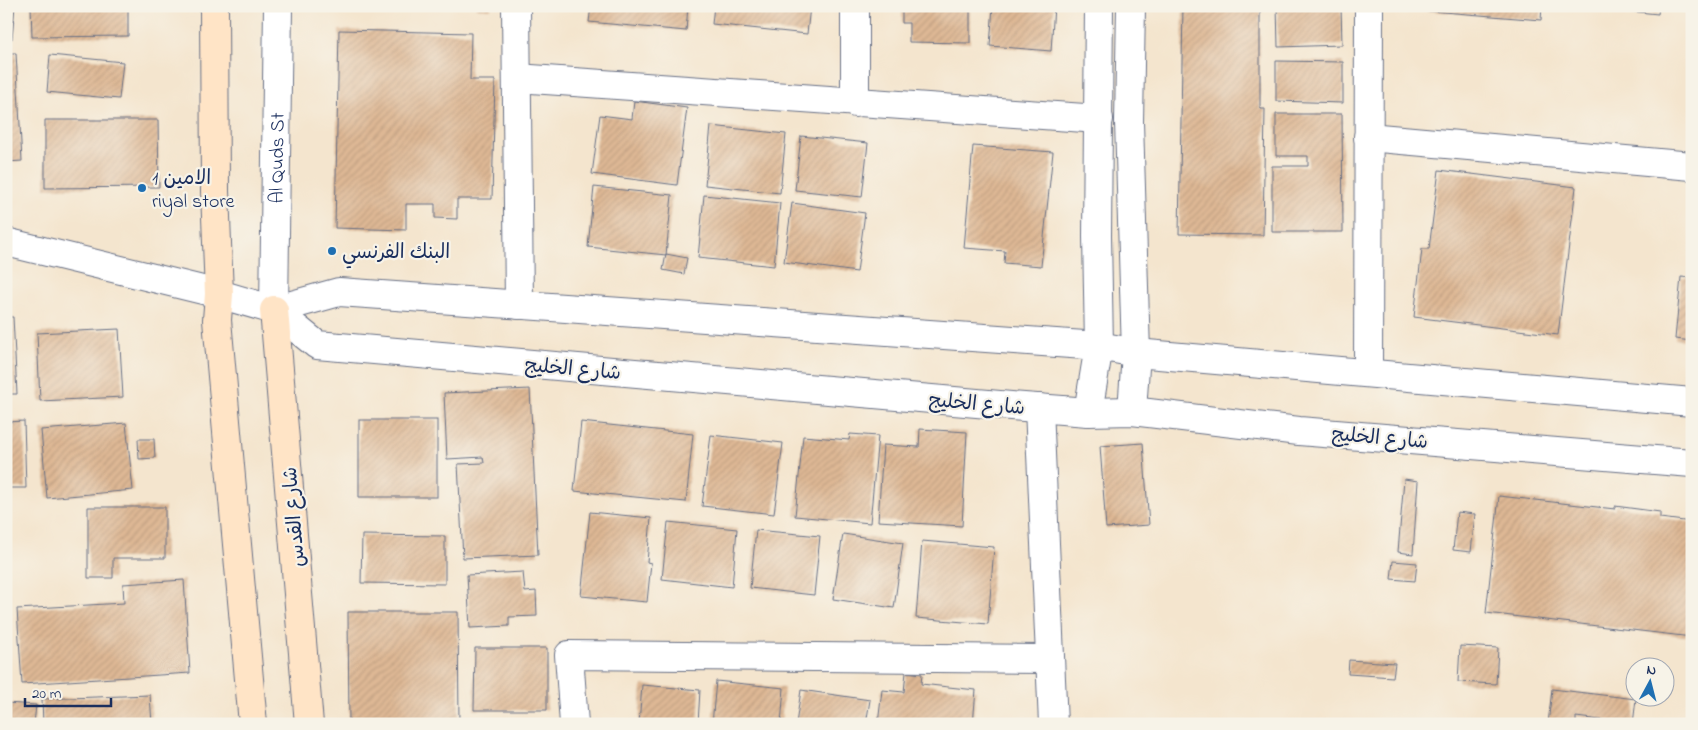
<svg xmlns="http://www.w3.org/2000/svg" width="1698" height="730" viewBox="0 0 1698 730" font-family="'Indie Flower','Playpen Sans Arabic',sans-serif">
<style>
.building{fill:url(#building-hatch)}
.lines{fill:none;stroke-linecap:round;stroke-linejoin:round}
.minor-casing{stroke:#676f85;stroke-width:30}
.tertiary-casing{stroke:#676f85;stroke-width:30}
.secondary-casing{stroke:#676f85;stroke-width:30}
.minor{stroke:#fff;stroke-width:28}
.tertiary{stroke:#fff;stroke-width:28}
.secondary{stroke:#ffe4c6;stroke-width:28}
.poi-dot{fill:#1f6fb2;stroke:#f7f3e8;stroke-width:2}
.labels{text-anchor:middle;stroke-width:4.5;stroke-linejoin:round;paint-order:stroke}
.street-label{font-size:20px;fill:#1b2f5e;stroke:#f7f3e8}
.poi-label{font-size:20px;fill:#1b2f5e;stroke:#f7f3e8;text-anchor:start}
</style>
<defs>
<pattern id="building-hatch" width="6" height="6" patternUnits="userSpaceOnUse" patternTransform="scale(1.25)"><rect width="6" height="6" fill="#deb894"/><path d="M-1 1l2-2M0 6l6-6M5 7l2-2" fill="none" stroke="#be9e82"/></pattern>
</defs>
<rect width="100%" height="100%" fill="#f7f3e8"/>
<filter id="ink" filterUnits="userSpaceOnUse"><feTurbulence type="fractalNoise" baseFrequency=".02" numOctaves="2"/><feDisplacementMap in="SourceGraphic" scale="10" xChannelSelector="R" yChannelSelector="G"/><feConvolveMatrix kernelMatrix="1 2 1 2 8 2 1 2 1" color-interpolation-filters="sRGB"/></filter>
<filter id="wash" filterUnits="userSpaceOnUse"><feTurbulence type="fractalNoise" baseFrequency=".0096" numOctaves="4" result="noise"/><feDisplacementMap in="SourceGraphic" scale="20" xChannelSelector="R" yChannelSelector="G"/><feGaussianBlur stdDeviation="1.12" result="paint"/><feColorMatrix in="noise" values="0 0 0 0 0 0 0 0 0 0 0 0 0 0 0 0 0 1.4 0 .05"/><feComposite in="paint" operator="in"/></filter>
<g filter="url(#wash)">
<rect width="100%" height="100%" fill="#f4e5ce"/>
<g id="blocks">
<g class="building">
<path d="M 6,6 L 15,6 L 12,39 L 6,39 Z"/>
<path d="M 31,6 L 128,6 L 128,36 L 32,37 Z"/>
<path d="M 476,6 L 491,6 L 491,9 L 476,8 Z"/>
<path d="M 591,6 L 688,6 L 686,31 L 589,22 Z"/>
<path d="M 714,6 L 810,6 L 807,34 L 712,24 Z"/>
<path d="M 902,6 L 970,6 L 970,43 L 909,42 L 909,23 L 902,23 Z"/>
<path d="M 993,6 L 1054,6 L 1051,51 L 990,46 Z"/>
<path d="M 1183,6 L 1260,6 L 1260,109 L 1265,109 L 1263,235 L 1179,234 Z"/>
<path d="M 1277,6 L 1341,6 L 1342,45 L 1278,47 Z"/>
<path d="M 1406,6 L 1542,6 L 1541,20 L 1406,9 Z"/>
<path d="M 1577,6 L 1659,6 L 1658,14 Z"/>
<path d="M 339,30 L 471,33 L 470,80 L 495,80 L 492,199 L 457,199 L 457,219 L 435,218 L 435,204 L 406,204 L 406,230 L 335,228 Z"/>
<path d="M 6,53 L 16,53 L 22,161 L 6,162 Z"/>
<path d="M 50,55 L 123,62 L 119,99 L 47,92 Z"/>
<path d="M 1276,61 L 1343,62 L 1343,103 L 1276,101 Z"/>
<path d="M 634,101 L 687,108 L 677,185 L 592,174 L 600,115 L 632,119 Z"/>
<path d="M 1276,114 L 1342,114 L 1343,232 L 1272,232 L 1272,166 L 1308,166 L 1308,156 L 1276,156 Z"/>
<path d="M 45,120 L 158,120 L 159,187 L 45,188 Z"/>
<path d="M 711,126 L 786,134 L 780,193 L 705,185 Z"/>
<path d="M 801,136 L 868,143 L 862,197 L 795,190 Z"/>
<path d="M 973,146 L 1053,152 L 1041,266 L 1004,263 L 1005,251 L 964,248 Z"/>
<path d="M 1439,170 L 1576,187 L 1558,335 L 1414,317 L 1422,249 L 1429,249 Z"/>
<path d="M 594,187 L 672,195 L 666,255 L 588,247 Z"/>
<path d="M 704,195 L 780,203 L 774,266 L 698,258 Z"/>
<path d="M 792,203 L 865,213 L 857,272 L 784,262 Z"/>
<path d="M 666,254 L 687,258 L 684,274 L 663,270 Z"/>
<path d="M 1681,277 L 1692,278 L 1692,341 L 1675,339 Z"/>
<path d="M 6,317 L 13,317 L 17,394 L 6,394 Z"/>
<path d="M 119,329 L 123,397 L 40,401 L 37,333 Z"/>
<path d="M 530,389 L 538,555 L 463,558 L 458,464 L 484,463 L 483,457 L 447,459 L 444,393 Z"/>
<rect x="359" y="420" width="78" height="77"/>
<path d="M 24,421 L 26,488 L 6,488 L 6,422 Z"/>
<path d="M 581,422 L 693,434 L 686,502 L 574,491 Z"/>
<path d="M 126,423 L 133,490 L 47,498 L 41,430 Z"/>
<path d="M 920,429 L 967,432 L 962,526 L 878,521 L 883,445 L 919,447 Z"/>
<path d="M 850,434 L 878,436 L 870,523 L 795,516 L 803,436 L 849,440 Z"/>
<path d="M 711,435 L 783,443 L 774,514 L 702,506 Z"/>
<path d="M 138,439 L 154,439 L 155,458 L 139,459 Z"/>
<path d="M 1143,443 L 1149,525 L 1106,528 L 1100,446 Z"/>
<path d="M 1404,479 L 1418,481 L 1413,554 L 1398,552 Z"/>
<path d="M 1499,496 L 1615,509 L 1615,506 L 1660,512 L 1660,518 L 1692,522 L 1692,637 L 1486,613 Z"/>
<path d="M 88,507 L 165,507 L 165,558 L 113,558 L 113,578 L 88,578 Z"/>
<path d="M 590,512 L 651,518 L 647,562 L 651,563 L 647,602 L 581,596 Z"/>
<path d="M 1457,512 L 1475,514 L 1471,552 L 1453,550 Z"/>
<path d="M 668,522 L 737,529 L 732,587 L 662,579 Z"/>
<path d="M 756,530 L 820,536 L 814,595 L 750,588 Z"/>
<path d="M 843,534 L 903,543 L 894,608 L 833,599 Z"/>
<path d="M 362,535 L 445,536 L 445,584 L 361,583 Z"/>
<path d="M 922,541 L 994,547 L 988,624 L 916,618 Z"/>
<path d="M 1393,561 L 1417,563 L 1415,581 L 1391,579 Z"/>
<path d="M 523,572 L 525,592 L 536,591 L 537,616 L 509,617 L 509,626 L 470,628 L 467,575 Z"/>
<path d="M 184,580 L 190,673 L 22,684 L 17,609 L 124,603 L 123,584 Z"/>
<path d="M 348,612 L 458,612 L 459,724 L 349,724 Z"/>
<path d="M 1460,646 L 1498,648 L 1496,684 L 1458,682 Z"/>
<path d="M 475,648 L 547,648 L 547,710 L 474,710 Z"/>
<path d="M 1349,660 L 1395,663 L 1393,677 L 1348,674 Z"/>
<path d="M 906,672 L 922,674 L 921,684 L 976,690 L 973,724 L 878,724 L 882,690 L 904,692 Z"/>
<path d="M 716,681 L 784,688 L 781,724 L 712,724 Z"/>
<path d="M 642,685 L 700,690 L 698,724 L 639,724 Z"/>
<path d="M 1552,689 L 1636,699 L 1633,724 L 1576,717 L 1576,724 L 1548,724 Z"/>
<path d="M 801,690 L 870,700 L 866,724 L 796,724 Z"/>
<path d="M 150,695 L 152,724 L 43,724 L 42,699 Z"/>
<path d="M 6,703 L 36,705 L 34,724 L 6,724 Z"/>
<rect x="1659" y="721" width="33" height="3"/>
</g>
</g>
</g>
<g filter="url(#ink)">
<use href="#blocks" fill-opacity="0" stroke="#676f85" stroke-width="1"/>
<g class="lines">
<defs>
<g id="minor">
<path d="M 516,6 L 519,305"/>
<path d="M 855,6 L 855,103"/>
<path d="M 517,78 L 1099,119"/>
<path d="M 1368,137 L 1692,166"/>
<path d="M 1368,373 L 1369,6"/>
<path d="M 1039,408 L 1053,724"/>
<path d="M 574,724 L 569,655 L 1050,659"/>
</g>
<g id="tertiary">
<path d="M 1131,6 L 1129,122 L 1136,353 L 1132,411"/>
<path d="M 6,242 L 219,294 L 274,310 L 339,292 L 1099,346 L 1136,353 L 1692,402"/>
<path d="M 274,310 L 317,345 L 1011,406 L 1088,412 L 1132,411 L 1299,431 L 1692,463"/>
<path id="s1" d="M 274,310 L 278,6"/>
<path d="M 1088,412 L 1099,346 L 1097,236 L 1099,6"/>
</g>
<g id="secondary">
<path d="M 214,6 L 215,191 L 219,294 L 217,320 L 253,724"/>
<path d="M 274,310 L 309,724"/>
</g>
</defs>
<use href="#minor" class="minor-casing"/>
<use href="#tertiary" class="tertiary-casing"/>
<use href="#secondary" class="secondary-casing"/>
<use href="#minor" class="minor"/>
<use href="#tertiary" class="tertiary"/>
<use href="#secondary" class="secondary"/>
</g>
</g>
<g class="poi-dot">
<circle cx="142" cy="188" r="5"/>
<circle cx="332" cy="251" r="5"/>
</g>
<g class="labels">
<g class="street-label">
<text dy="7" stroke="none"><textPath href="#s1" startOffset="152">Al Quds St</textPath></text>
<text transform="translate(573 368) rotate(5)" y="7">شارع الخليج</text>
<text transform="translate(977 403) rotate(5)" y="7">شارع الخليج</text>
<text transform="translate(1380 437) rotate(5)" y="7">شارع الخليج</text>
<text transform="translate(293 517) rotate(-95)" y="7">شارع القدس</text>
</g>
<g class="poi-label">
<text x="152" y="184">الامين 1<tspan x="152" dy="23">riyal store</tspan></text>
<text x="342" y="258">البنك الفرنسي</text>
</g>
</g>
<rect width="1698" height="730" fill="none" stroke="#f7f3e8" stroke-width="25"/>
<g transform="translate(1650 682) rotate(7)"><circle r="24" fill="#f7f3e8" stroke="#9fa5b1"/>
<path d="M0-4L9 19L0 12L-9 19Z" fill="#1f6fb2"/>
<text y="-8" font-size="14" font-weight="bold" text-anchor="middle" fill="#1b2f5e">N</text>
</g>
<path d="M25 698v8h86v-8" fill="none" stroke="#1b2f5e" stroke-width="2.5"/>
<text x="32" y="698" font-size="15" fill="#1b2f5e" stroke="#f7f3e8" stroke-width="4" paint-order="stroke">20 m</text>
</svg>
